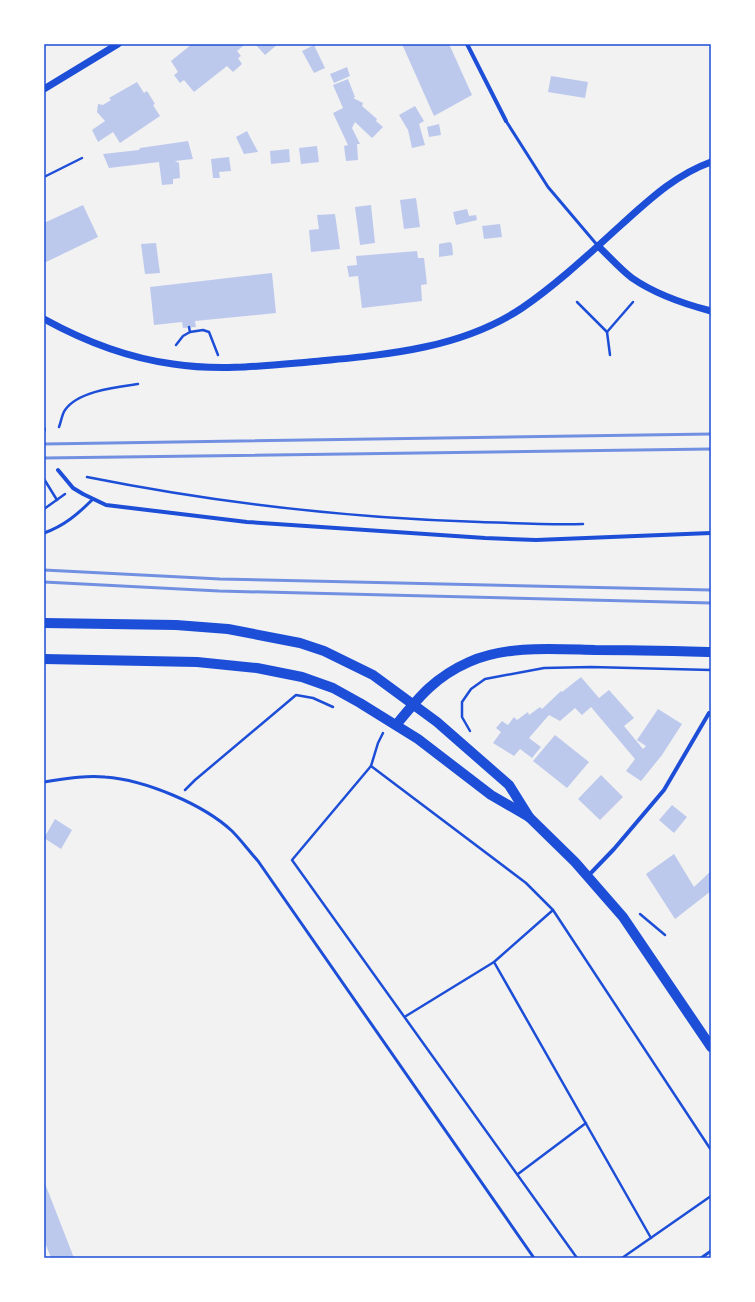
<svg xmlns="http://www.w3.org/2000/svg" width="755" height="1302" viewBox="0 0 755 1302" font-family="Karla,sans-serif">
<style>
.building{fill:#bdc9ec}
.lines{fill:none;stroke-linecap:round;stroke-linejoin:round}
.path{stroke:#1d4ed8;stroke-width:2.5}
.service{stroke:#1d4ed8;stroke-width:3}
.minor{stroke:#1d4ed8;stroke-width:4}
.tertiary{stroke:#1d4ed8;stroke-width:7}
.primary{stroke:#1d4ed8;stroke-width:10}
.rail{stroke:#7290e2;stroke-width:3}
.neatline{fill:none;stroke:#1d4ed8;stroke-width:1.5}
</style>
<rect width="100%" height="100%" fill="#f2f2f2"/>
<g class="building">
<path d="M 192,44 L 241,44 L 243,46 L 237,51 L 241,56 L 238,58 L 242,64 L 233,72 L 227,66 L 194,92 L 184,80 L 180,83 L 174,75 L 178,72 L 171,61 Z"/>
<path d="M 255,44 L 278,44 L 265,55 Z"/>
<path d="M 402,44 L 449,44 L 472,95 L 434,116 Z"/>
<path d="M 314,45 L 325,68 L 314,73 L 302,51 Z"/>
<path d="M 347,67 L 350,76 L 334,83 L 330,74 Z"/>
<path d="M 551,76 L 588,82 L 585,98 L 548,92 Z"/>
<path d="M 348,79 L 355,97 L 353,98 L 363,103 L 362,106 L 377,119 L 376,121 L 383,127 L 372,138 L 355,122 L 352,128 L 360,144 L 357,144 L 358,160 L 346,161 L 344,146 L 348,145 L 333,113 L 343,108 L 333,85 Z"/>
<path d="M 137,82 L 144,93 L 147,91 L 155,104 L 153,105 L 160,116 L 120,143 L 113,132 L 98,142 L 92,130 L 105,121 L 97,112 L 98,104 L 103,105 L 111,100 L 109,98 Z"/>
<path d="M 415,106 L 424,121 L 419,124 L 425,145 L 412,148 L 408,130 L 399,115 Z"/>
<path d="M 439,124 L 441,135 L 429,137 L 427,127 Z"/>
<path d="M 247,131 L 258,152 L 244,154 L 236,137 Z"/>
<path d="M 188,141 L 193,159 L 175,161 L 179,163 L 180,178 L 173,179 L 173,184 L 162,185 L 159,162 L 109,168 L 103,154 L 139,150 L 140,148 Z"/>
<path d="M 317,146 L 319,162 L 301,164 L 299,148 Z"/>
<path d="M 289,149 L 290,162 L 271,164 L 270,151 Z"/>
<path d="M 229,157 L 231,171 L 219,172 L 220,178 L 213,178 L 211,159 Z"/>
<path d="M 416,198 L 420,227 L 404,229 L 400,200 Z"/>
<path d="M 83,205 L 98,237 L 44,263 L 44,223 Z"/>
<path d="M 371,205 L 375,243 L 360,245 L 355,207 Z"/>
<path d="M 467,209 L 469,216 L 476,215 L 477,220 L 456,225 L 453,212 Z"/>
<path d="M 335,214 L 340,249 L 311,252 L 309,230 L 319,229 L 317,215 Z"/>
<path d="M 500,224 L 502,237 L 484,239 L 482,226 Z"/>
<path d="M 450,242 L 452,244 L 453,255 L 439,257 L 439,244 Z"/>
<path d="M 156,243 L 160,273 L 145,274 L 141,244 Z"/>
<path d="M 417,251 L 418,258 L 424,258 L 427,284 L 421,285 L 422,301 L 362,308 L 358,276 L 349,277 L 347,266 L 357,265 L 356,256 Z"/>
<path d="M 272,273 L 276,313 L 195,321 L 196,327 L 183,328 L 182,322 L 154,325 L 150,287 Z"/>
<path d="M 581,677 L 599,698 L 609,690 L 634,718 L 624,726 L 643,749 L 646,746 L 637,740 L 658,709 L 682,724 L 662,755 L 641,781 L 626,771 L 635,759 L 591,707 L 582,715 L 575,708 L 560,721 L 549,715 L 529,738 L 541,747 L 532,758 L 520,749 L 514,756 L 493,743 L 501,732 L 496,728 L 502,721 L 508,725 L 514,717 L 517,720 L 528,712 L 529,715 L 540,707 L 542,709 L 561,691 L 562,692 Z"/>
<path d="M 555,735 L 589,762 L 567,788 L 533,761 Z"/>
<path d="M 601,775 L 623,797 L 600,820 L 578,799 Z"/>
<path d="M 672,805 L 687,817 L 674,833 L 659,820 Z"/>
<path d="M 55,819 L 72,830 L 61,849 L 44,838 Z"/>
<path d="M 674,854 L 694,887 L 711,871 L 711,891 L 675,919 L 646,874 Z"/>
<path d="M 44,1181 L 74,1258 L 51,1258 L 44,1240 Z"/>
</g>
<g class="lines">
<g class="path">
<path d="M 44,177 L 82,158"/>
<path d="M 577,302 L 607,332 L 610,355"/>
<path d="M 190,332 L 203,330 L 209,332 L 218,355"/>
<path d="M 607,332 L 633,302"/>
<path d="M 176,345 L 183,336 L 190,332 L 189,327"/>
<path d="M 59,427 C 61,422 62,414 65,410 C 78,391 117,387 138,384"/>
<path d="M 87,477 C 217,503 348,518 480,522 C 514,523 549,525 583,524"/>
<path d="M 44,479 L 57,500"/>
<path d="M 44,509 L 65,494"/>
<path d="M 470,731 L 462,717 L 462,702 L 471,689 L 485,679 L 544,668 L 591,667 L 711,670"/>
<path d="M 383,733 L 378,743 L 371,766 L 292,860 L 577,1258"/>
<path d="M 371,766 L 526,883 L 553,910 L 711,1150"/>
<path d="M 185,790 L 195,780 L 296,695 L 313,698 L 333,707"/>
<path d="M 553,910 L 494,962 L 651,1238"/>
<path d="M 640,914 L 665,935"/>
<path d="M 406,1016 L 494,962"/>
<path d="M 518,1174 L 586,1123"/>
<path d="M 622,1258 L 711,1196"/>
</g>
<g class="service">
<path d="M 506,121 L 548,187 L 598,246"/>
<path d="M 44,533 C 64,526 78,514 93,499"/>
<path d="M 44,782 C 64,779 85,775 105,777 C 145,780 203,804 232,831 C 241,840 249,851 258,861 L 534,1258"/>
<path d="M 701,1258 L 711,1251"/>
</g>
<g class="minor">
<path d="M 467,44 L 506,121"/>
<path d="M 44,429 L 44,430"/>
<path d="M 58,470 L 73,488 L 83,494 L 106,505 L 247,522 L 485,538 L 536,540 L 711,533"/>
<path d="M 588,876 L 614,849 L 664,790 L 709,713"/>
</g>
<g class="tertiary">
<path d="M 44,89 L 118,44"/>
<path d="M 598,246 C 609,256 620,269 632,278 C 655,294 684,304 711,311"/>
<path d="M 44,319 C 84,341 128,358 173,364 C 218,371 263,366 309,362 C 382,355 459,350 522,308 C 557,284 589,254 621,225 C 649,200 675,175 711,162"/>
</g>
<g class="primary">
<path d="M 44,623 L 176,625 L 228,629 L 300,643 L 324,651 L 373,675 L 437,722 L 509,785 L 529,817"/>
<path d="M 44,659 L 197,662 L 257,668 L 302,677 L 333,688 L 360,703 L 418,739 L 491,795 L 529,817 L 575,862 L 623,917 L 711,1047"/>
<path d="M 396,725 C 419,697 435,677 469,662 C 507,645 554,649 595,650 C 634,650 672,651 711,652"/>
</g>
<g class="rail">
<path d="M 44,444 L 711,434"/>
<path d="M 44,458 L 711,449"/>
<path d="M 44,570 L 220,579 L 711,590"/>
<path d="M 44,582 L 219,591 L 711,603"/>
</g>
</g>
<rect width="755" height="1302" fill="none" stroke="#ffffff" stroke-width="90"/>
<rect x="45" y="45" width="665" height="1212" class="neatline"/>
</svg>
